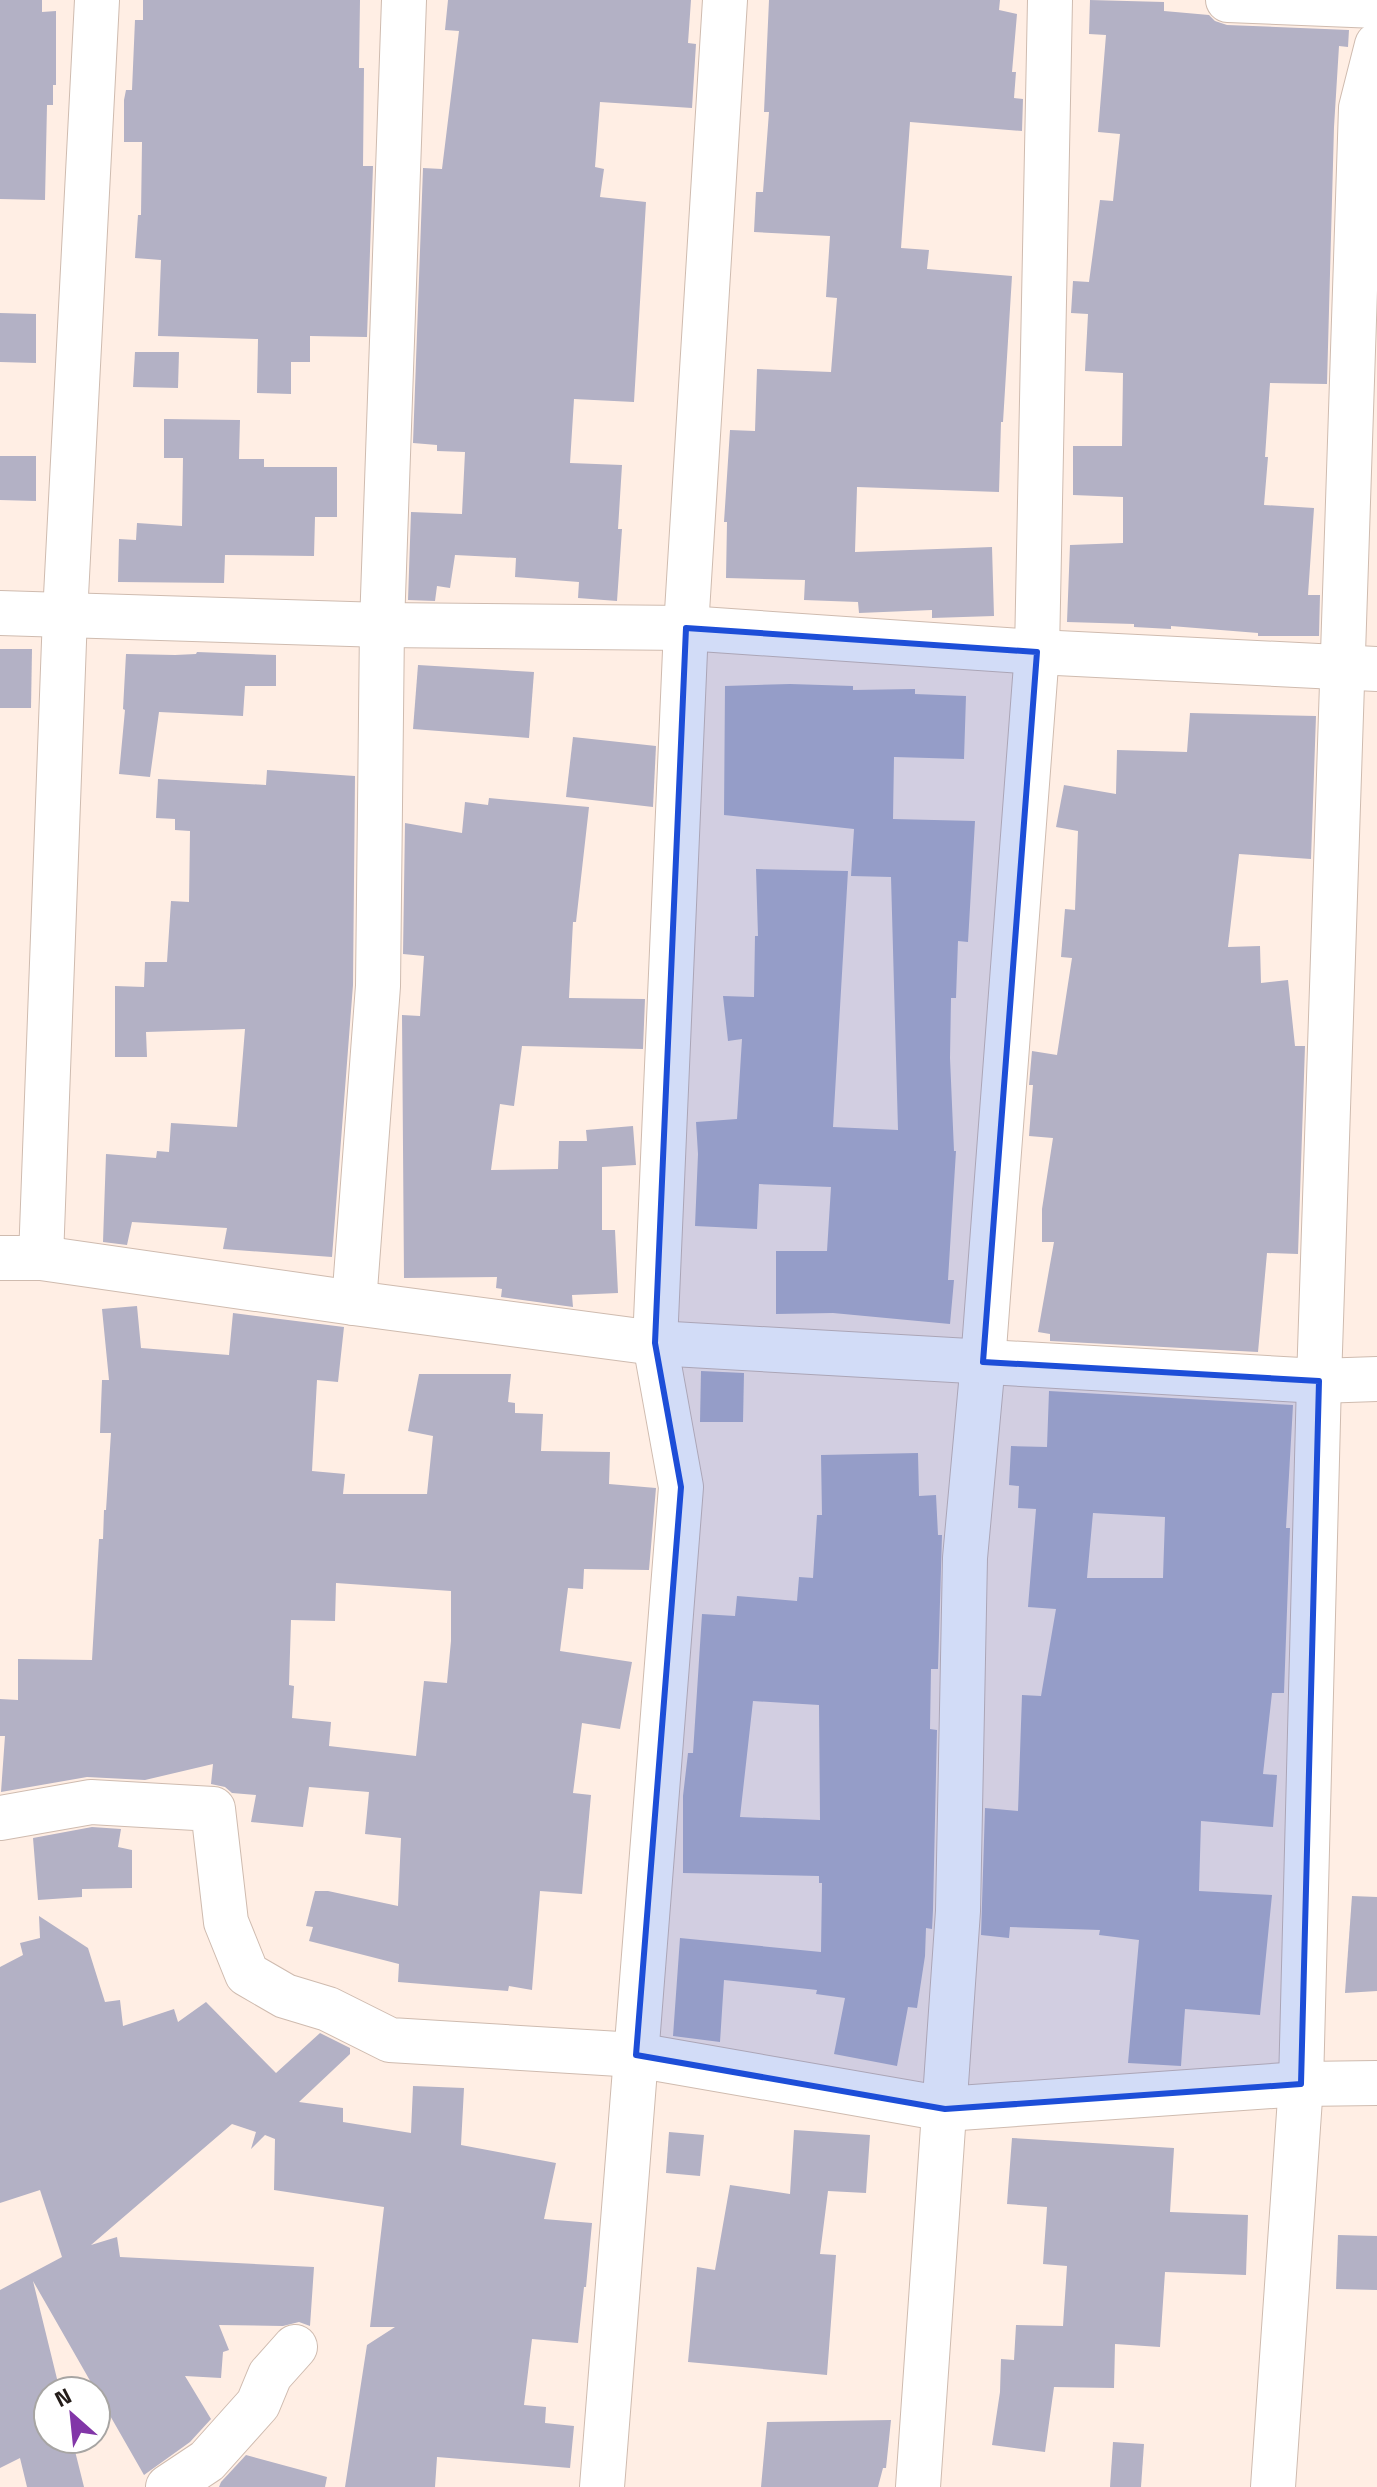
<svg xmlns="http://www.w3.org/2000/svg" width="1377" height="2487" viewBox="0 0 1377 2487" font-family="'Titillium Web',sans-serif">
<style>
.building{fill:#b3b1c5;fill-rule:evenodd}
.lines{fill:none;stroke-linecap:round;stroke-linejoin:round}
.minor-casing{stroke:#cfbbaf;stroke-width:46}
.minor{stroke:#fff;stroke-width:44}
.marked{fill:#1d4ed8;fill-opacity:0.2;stroke:#1d4ed8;stroke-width:6;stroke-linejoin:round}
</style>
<rect width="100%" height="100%" fill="#ffeee4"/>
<g class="building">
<path d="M 0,0 L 42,0 L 42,12 L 56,11 L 56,85 L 53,85 L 53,105 L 47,105 L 45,200 L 0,199 Z"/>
<path d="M 143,0 L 360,0 L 359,68 L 364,68 L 363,166 L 373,166 L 367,337 L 310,336 L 310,362 L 291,362 L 291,394 L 257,393 L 258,339 L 158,336 L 161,260 L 135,258 L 138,215 L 141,215 L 142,142 L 124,142 L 124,100 L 126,90 L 132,90 L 135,20 L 143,20 Z"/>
<path d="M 448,0 L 691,0 L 688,43 L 696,44 L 692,108 L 600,102 L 595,167 L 604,169 L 600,197 L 646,202 L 634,402 L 574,399 L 570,463 L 622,465 L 618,529 L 622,529 L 617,601 L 578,598 L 579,582 L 515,577 L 516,558 L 455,555 L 450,588 L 437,586 L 435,601 L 408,600 L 411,512 L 462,514 L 465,452 L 437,451 L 437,445 L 413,443 L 423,168 L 442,169 L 459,31 L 445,30 Z"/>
<path d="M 769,0 L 1000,0 L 999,10 L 1017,14 L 1012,72 L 1016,72 L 1014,98 L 1023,99 L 1022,131 L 910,122 L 901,248 L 929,250 L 927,269 L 1012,276 L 1003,422 L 1001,422 L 999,492 L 857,487 L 855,552 L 992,547 L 994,616 L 932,618 L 932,610 L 859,613 L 858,602 L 804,600 L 805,580 L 726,578 L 727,522 L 724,522 L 730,430 L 755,431 L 757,369 L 831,372 L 837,298 L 826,297 L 830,236 L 754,232 L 756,192 L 763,192 L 769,112 L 764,112 Z"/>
<path d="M 1090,0 L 1164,2 L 1164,11 L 1209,15 L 1215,21 L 1227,25 L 1349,30 L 1348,47 L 1339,46 L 1334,127 L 1327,384 L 1270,383 L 1265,457 L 1268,457 L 1264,505 L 1314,508 L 1308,595 L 1320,595 L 1319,636 L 1258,636 L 1258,633 L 1171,626 L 1171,629 L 1134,627 L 1134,624 L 1067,622 L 1070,545 L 1123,543 L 1123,497 L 1073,495 L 1073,446 L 1122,446 L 1123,373 L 1085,371 L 1088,314 L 1071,313 L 1073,281 L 1089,282 L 1100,200 L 1113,201 L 1120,134 L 1098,132 L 1106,35 L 1089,34 Z"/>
<path d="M 0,313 L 36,314 L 36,363 L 0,362 Z"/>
<path d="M 135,352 L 179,352 L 178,388 L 133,387 Z"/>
<path d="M 164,419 L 240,420 L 239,459 L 264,459 L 264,467 L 337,467 L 337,517 L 315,517 L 314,556 L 225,555 L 224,583 L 118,582 L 119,539 L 136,540 L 137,523 L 182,526 L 183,458 L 164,458 Z"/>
<path d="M 0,456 L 36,456 L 36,501 L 0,500 Z"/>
<path d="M 0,649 L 32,649 L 31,708 L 0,708 Z"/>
<path d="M 197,652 L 276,655 L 276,686 L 245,686 L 243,716 L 159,712 L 150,777 L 119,774 L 125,710 L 123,709 L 126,654 L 175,655 L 196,654 Z"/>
<path d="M 418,665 L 534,672 L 529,738 L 413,729 Z"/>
<path d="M 790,684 L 853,686 L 853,690 L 915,689 L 915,694 L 966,696 L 964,759 L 894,757 L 893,819 L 975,821 L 968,942 L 958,941 L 956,998 L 951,998 L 950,1058 L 954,1151 L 956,1151 L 948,1280 L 954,1280 L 950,1324 L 833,1313 L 776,1314 L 776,1251 L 827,1251 L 831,1187 L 759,1184 L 757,1229 L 695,1226 L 698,1154 L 696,1122 L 737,1119 L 742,1039 L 728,1041 L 723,996 L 754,997 L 755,936 L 758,936 L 756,869 L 848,871 L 833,1127 L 898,1130 L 891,877 L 851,876 L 854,829 L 724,815 L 725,686 Z"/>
<path d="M 1190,713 L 1316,716 L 1311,859 L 1239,854 L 1228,947 L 1260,946 L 1261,983 L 1288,980 L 1295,1046 L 1305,1046 L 1298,1254 L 1267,1253 L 1258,1352 L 1050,1341 L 1050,1334 L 1038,1332 L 1054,1242 L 1042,1242 L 1042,1209 L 1053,1138 L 1029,1136 L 1033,1085 L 1029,1085 L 1032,1051 L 1057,1055 L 1072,958 L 1061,957 L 1065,909 L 1075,910 L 1078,831 L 1056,827 L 1064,785 L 1116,794 L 1117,750 L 1187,752 Z"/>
<path d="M 573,737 L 656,746 L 653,807 L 566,797 Z"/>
<path d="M 267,770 L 355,776 L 353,985 L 332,1257 L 223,1249 L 227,1228 L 132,1222 L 127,1245 L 103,1242 L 106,1154 L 156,1158 L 157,1151 L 169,1152 L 171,1123 L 237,1127 L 245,1029 L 146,1032 L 147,1057 L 115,1057 L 115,986 L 144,987 L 145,962 L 167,962 L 171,901 L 189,902 L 190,831 L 175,830 L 175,819 L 156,818 L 158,779 L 266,785 Z"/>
<path d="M 489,798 L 589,807 L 576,922 L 573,922 L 569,998 L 645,999 L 643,1049 L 522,1046 L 514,1106 L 500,1104 L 491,1170 L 558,1169 L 559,1141 L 587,1141 L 586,1130 L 633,1126 L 636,1165 L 602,1167 L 602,1230 L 615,1230 L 618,1293 L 572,1295 L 573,1307 L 501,1297 L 502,1289 L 496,1288 L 497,1277 L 404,1278 L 402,1015 L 420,1016 L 424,956 L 403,954 L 405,823 L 462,833 L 465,802 L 488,805 Z"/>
<path d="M 137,1306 L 141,1348 L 229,1355 L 233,1313 L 344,1327 L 338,1382 L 317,1380 L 312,1471 L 345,1474 L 343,1494 L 427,1494 L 433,1436 L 408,1431 L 419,1374 L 511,1374 L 508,1402 L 515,1403 L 515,1413 L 543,1414 L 541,1451 L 610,1452 L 609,1484 L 656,1488 L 649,1570 L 584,1569 L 583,1589 L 568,1588 L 560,1651 L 632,1662 L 620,1729 L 582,1723 L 573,1793 L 591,1795 L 582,1894 L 540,1891 L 532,1990 L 509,1986 L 508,1991 L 398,1982 L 399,1964 L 309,1941 L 313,1927 L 306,1926 L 315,1891 L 328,1891 L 398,1906 L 401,1838 L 365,1834 L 369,1792 L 309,1787 L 303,1827 L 251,1822 L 256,1795 L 232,1793 L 225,1787 L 211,1784 L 213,1764 L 145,1780 L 87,1777 L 1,1792 L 5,1736 L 0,1736 L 0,1699 L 18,1700 L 18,1659 L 92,1660 L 99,1539 L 103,1539 L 104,1510 L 106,1510 L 111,1433 L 100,1433 L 102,1380 L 109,1380 L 102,1309 ZM 336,1583 L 451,1591 L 451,1641 L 447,1683 L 424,1681 L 416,1756 L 329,1746 L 331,1722 L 292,1718 L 294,1686 L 289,1685 L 291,1620 L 335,1621 Z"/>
<path d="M 701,1371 L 744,1373 L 743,1422 L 700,1422 Z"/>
<path d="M 1049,1391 L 1293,1405 L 1286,1528 L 1290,1528 L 1284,1693 L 1272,1693 L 1263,1774 L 1277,1775 L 1273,1827 L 1201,1821 L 1199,1891 L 1272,1895 L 1260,2015 L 1185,2009 L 1181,2066 L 1128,2063 L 1139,1940 L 1099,1935 L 1100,1930 L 1010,1927 L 1009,1938 L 981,1935 L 985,1808 L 1018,1811 L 1022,1695 L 1041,1696 L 1056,1609 L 1028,1607 L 1036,1509 L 1018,1508 L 1019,1486 L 1009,1485 L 1011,1446 L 1047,1447 ZM 1093,1513 L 1165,1517 L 1163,1578 L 1087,1578 Z"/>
<path d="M 918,1453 L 919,1496 L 936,1495 L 938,1535 L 942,1535 L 938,1669 L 931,1669 L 930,1729 L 937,1730 L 933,1910 L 932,1929 L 926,1928 L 925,1956 L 917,2008 L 908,2007 L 897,2066 L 834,2054 L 845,1998 L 816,1994 L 817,1990 L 724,1980 L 720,2042 L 673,2036 L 680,1938 L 821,1952 L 822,1883 L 819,1883 L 819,1876 L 683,1873 L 683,1796 L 688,1753 L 693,1753 L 702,1614 L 735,1616 L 737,1596 L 797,1601 L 799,1577 L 813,1578 L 817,1515 L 822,1515 L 821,1455 ZM 753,1701 L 819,1705 L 820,1820 L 740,1817 Z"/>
<path d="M 92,1827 L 121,1829 L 118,1847 L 132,1850 L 132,1888 L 82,1889 L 82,1897 L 38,1900 L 33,1838 Z"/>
<path d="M 1352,1896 L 1377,1897 L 1377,1991 L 1345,1993 Z"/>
<path d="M 39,1916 L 88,1948 L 105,2002 L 120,2000 L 123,2026 L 174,2009 L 178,2022 L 206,2002 L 276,2073 L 320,2033 L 350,2048 L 350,2054 L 299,2102 L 343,2108 L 343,2122 L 411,2133 L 413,2086 L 464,2088 L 461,2145 L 556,2163 L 544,2219 L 592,2223 L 586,2287 L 584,2287 L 578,2343 L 532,2339 L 524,2405 L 546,2407 L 545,2423 L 574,2426 L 570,2468 L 437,2457 L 435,2487 L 345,2487 L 367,2345 L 395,2327 L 370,2327 L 384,2207 L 274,2190 L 275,2139 L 265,2135 L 251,2149 L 256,2132 L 232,2124 L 91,2245 L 117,2237 L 120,2257 L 314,2267 L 310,2326 L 299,2322 L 283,2326 L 219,2325 L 229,2350 L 223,2352 L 221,2378 L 185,2376 L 211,2419 L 190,2442 L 144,2475 L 33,2281 L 60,2391 L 48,2391 L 48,2439 L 72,2439 L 84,2487 L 27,2487 L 20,2458 L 0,2468 L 0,2290 L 62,2257 L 40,2190 L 0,2203 L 0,1967 L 23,1955 L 20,1943 L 40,1938 Z"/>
<path d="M 794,2130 L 870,2135 L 866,2193 L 828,2191 L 820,2254 L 836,2255 L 827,2375 L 688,2362 L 697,2267 L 715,2270 L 730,2185 L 790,2194 Z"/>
<path d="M 669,2132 L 704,2135 L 700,2176 L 666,2173 Z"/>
<path d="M 1012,2138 L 1174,2148 L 1170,2212 L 1248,2215 L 1246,2275 L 1165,2272 L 1160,2347 L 1115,2344 L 1114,2388 L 1054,2387 L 1045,2452 L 992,2445 L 1000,2392 L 1001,2359 L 1014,2360 L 1016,2325 L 1063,2326 L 1067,2266 L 1043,2264 L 1047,2207 L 1007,2204 Z"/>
<path d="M 1338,2235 L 1377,2236 L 1377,2290 L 1336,2289 Z"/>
<path d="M 891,2420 L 886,2468 L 883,2468 L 878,2487 L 761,2487 L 767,2422 Z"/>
<path d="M 1113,2442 L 1144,2444 L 1141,2487 L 1110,2487 Z"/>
<path d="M 246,2455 L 327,2477 L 325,2487 L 219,2487 L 221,2482 Z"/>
</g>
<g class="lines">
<defs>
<g id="minor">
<path d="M 1228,0 L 1377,6"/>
<path d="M 0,613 L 382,625 L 686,628 L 1037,652 L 1377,669"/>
<path d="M 0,1258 L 41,1258 L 354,1303 L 655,1343 L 1319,1381 L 1377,1379"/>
<path d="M 41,1258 L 65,615 L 97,0"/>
<path d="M 354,1303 L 378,986 L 382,625 L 404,0"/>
<path d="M 0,1818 L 91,1802 L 213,1809 L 226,1922 L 247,1974 L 285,1996 L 328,2009 L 390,2040 L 636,2055 L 945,2109 L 1301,2084 L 1377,2083"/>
<path d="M 168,2487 L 207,2461 L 258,2404 L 270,2375 L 295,2347"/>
<path d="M 602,2487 L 681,1487 L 655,1343 L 686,628 L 725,0"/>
<path d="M 918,2487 L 958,1911 L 965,1558 L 983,1362 L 1037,652 L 1050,0"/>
<path d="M 1273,2487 L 1301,2084 L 1319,1381 L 1361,108 L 1377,45"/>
</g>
</defs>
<use href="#minor" class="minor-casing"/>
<use href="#minor" class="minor"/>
</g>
<path class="marked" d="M 686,628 L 1037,652 L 983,1362 L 1319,1381 L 1301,2084 L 945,2109 L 636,2055 L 681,1487 L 655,1343 Z"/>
<g transform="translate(72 2415) rotate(333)"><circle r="38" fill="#ffffff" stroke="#a7a5a3" stroke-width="2"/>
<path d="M0-6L14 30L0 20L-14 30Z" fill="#8236a8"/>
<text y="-12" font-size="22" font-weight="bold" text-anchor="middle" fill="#241d19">N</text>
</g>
</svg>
